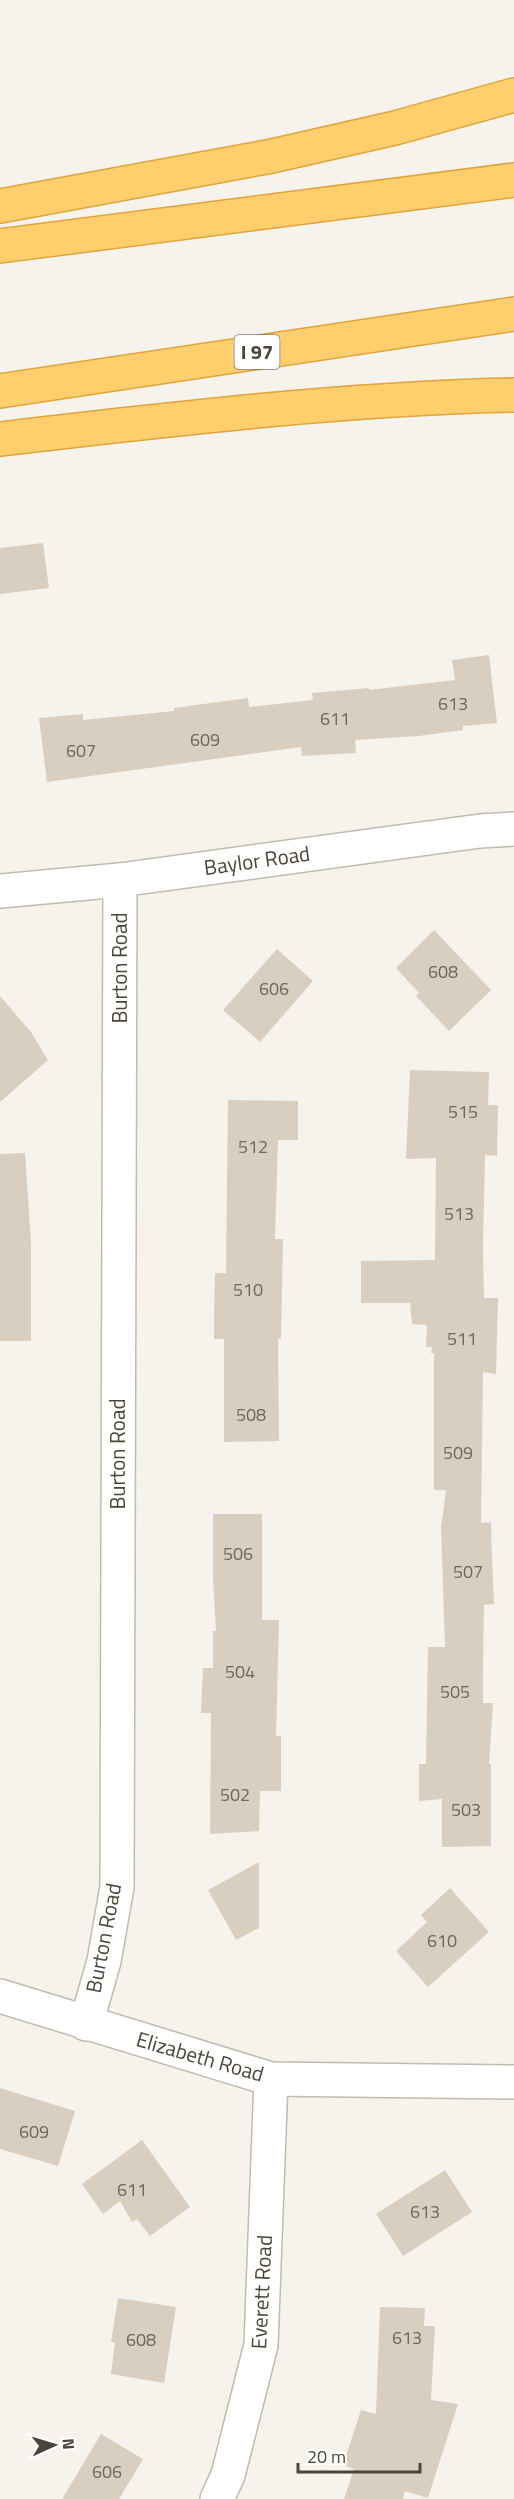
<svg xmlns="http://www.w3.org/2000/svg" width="514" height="2499" viewBox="0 0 514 2499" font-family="'Titillium Web',sans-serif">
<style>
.building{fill:#d8cfc1}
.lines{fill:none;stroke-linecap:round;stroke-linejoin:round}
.minor-casing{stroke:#c2bbae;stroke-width:36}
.highway-casing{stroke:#e0a43c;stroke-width:36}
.minor{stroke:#fff;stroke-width:33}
.highway{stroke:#ffcf6e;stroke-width:33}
.labels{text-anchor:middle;stroke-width:4.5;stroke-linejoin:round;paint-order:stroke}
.number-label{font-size:18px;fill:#6e675b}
.shield{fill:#fff;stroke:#817c74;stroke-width:1.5}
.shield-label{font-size:20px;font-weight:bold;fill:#4b4439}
.street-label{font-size:21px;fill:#4b4439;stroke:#fff}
</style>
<rect width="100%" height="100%" fill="#f6f3ec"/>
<g class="building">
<path d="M 43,543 L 49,588 L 0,594 L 0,548 Z"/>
<path d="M 489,655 L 497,723 L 463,726 L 463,730 L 419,736 L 355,740 L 356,753 L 302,756 L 301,747 L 47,782 L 39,718 L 83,714 L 83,720 L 174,711 L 174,708 L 248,698 L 249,707 L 313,700 L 312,693 L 369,688 L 369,690 L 455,680 L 452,660 Z"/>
<path d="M 434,930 L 491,990 L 449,1031 L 416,996 L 419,993 L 396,968 Z"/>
<path d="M 277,949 L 313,981 L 260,1042 L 223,1010 Z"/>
<path d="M 0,996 L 31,1032 L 48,1060 L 0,1102 Z"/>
<path d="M 410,1070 L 489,1072 L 488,1105 L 498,1105 L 497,1156 L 485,1155 L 483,1247 L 484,1298 L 498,1298 L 496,1374 L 483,1372 L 481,1523 L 491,1522 L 492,1560 L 494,1604 L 484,1605 L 483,1669 L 483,1703 L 493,1703 L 489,1764 L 491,1764 L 491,1846 L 442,1847 L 442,1799 L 419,1801 L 419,1764 L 426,1764 L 428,1647 L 445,1647 L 441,1527 L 446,1490 L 434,1490 L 434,1353 L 431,1353 L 432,1347 L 426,1347 L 427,1325 L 412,1324 L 410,1303 L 361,1303 L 361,1261 L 435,1260 L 436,1158 L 406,1159 Z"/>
<path d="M 228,1100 L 298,1101 L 298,1140 L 278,1140 L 275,1239 L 283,1239 L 281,1339 L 278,1339 L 279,1441 L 224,1442 L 224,1339 L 214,1339 L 214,1315 L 215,1273 L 226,1273 Z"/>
<path d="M 25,1153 L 31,1242 L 31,1341 L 0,1341 L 0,1154 Z"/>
<path d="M 213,1514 L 262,1514 L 262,1620 L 279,1620 L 276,1736 L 281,1736 L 281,1791 L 260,1791 L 259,1831 L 210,1834 L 211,1713 L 201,1713 L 203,1668 L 213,1668 L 213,1631 L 216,1631 L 213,1578 Z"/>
<path d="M 259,1862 L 259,1928 L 236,1940 L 208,1890 Z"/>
<path d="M 450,1888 L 489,1932 L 428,1987 L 396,1951 L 427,1922 L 421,1915 Z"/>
<path d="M 0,2088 L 75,2111 L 58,2166 L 0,2149 Z"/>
<path d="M 142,2140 L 190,2207 L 150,2236 L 137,2219 L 132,2222 L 120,2201 L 103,2214 L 82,2184 Z"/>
<path d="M 445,2170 L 472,2212 L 403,2256 L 376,2214 Z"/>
<path d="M 118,2298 L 176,2307 L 164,2383 L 111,2374 L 115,2342 L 111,2342 Z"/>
<path d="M 380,2307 L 425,2308 L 424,2326 L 435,2326 L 431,2400 L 458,2404 L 428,2498 L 405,2491 L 403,2499 L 344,2499 L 354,2469 L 343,2465 L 361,2410 L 376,2414 Z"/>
<path d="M 101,2434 L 143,2459 L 119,2499 L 62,2499 Z"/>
</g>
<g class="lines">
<defs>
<g id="minor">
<path d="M 0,891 L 120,880 L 480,831 L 514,829"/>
<path d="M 0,1996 L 271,2079 L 514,2082"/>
<path d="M 86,2024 L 104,1961 L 117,1887 L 120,880"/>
<path d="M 217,2499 L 228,2475 L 261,2345 L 271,2079"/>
</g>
<g id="highway">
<path d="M 0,206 L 272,156 L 395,128 L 514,95"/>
<path d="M 0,246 L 514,180"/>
<path d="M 0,391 L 514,314"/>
<path d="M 0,439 C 171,419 342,399 514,395"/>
</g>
</defs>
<use href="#minor" class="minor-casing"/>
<use href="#highway" class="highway-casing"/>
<use href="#minor" class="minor"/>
<use href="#highway" class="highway"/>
</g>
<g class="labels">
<g class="number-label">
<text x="453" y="710">613</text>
<text x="335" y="725">611</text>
<text x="205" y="746">609</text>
<text x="81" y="757">607</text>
<text x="443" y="978">608</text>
<text x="274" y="995">606</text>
<text x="463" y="1118">515</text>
<text x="253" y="1153">512</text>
<text x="459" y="1220">513</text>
<text x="248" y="1296">510</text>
<text x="462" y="1345">511</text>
<text x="251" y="1421">508</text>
<text x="458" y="1459">509</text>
<text x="238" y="1560">506</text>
<text x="468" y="1578">507</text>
<text x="240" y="1678">504</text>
<text x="455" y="1698">505</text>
<text x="235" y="1801">502</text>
<text x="466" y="1816">503</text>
<text x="442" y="1947">610</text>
<text x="34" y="2138">609</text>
<text x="132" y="2196">611</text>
<text x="425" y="2218">613</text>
<text x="407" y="2344">613</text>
<text x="141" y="2346">608</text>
<text x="107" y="2478">606</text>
</g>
<rect class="shield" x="234.5" y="335" width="45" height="34" rx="4.5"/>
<g class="shield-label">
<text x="257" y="359">I 97</text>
</g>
<g class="street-label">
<text transform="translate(257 861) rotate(-8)" y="7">Baylor Road</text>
<text transform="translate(120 968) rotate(-90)" y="7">Burton Road</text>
<text transform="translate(118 1454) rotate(-90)" y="7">Burton Road</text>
<text transform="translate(104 1938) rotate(-79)" y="7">Burton Road</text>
<text transform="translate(200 2057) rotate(16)" y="7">Elizabeth Road</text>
<text transform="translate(262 2292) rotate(-87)" y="7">Everett Road</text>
</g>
</g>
<g transform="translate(54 2445) rotate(86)" stroke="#ffffff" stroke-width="4.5" paint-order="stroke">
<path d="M0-4.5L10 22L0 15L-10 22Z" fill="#4b4439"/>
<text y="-9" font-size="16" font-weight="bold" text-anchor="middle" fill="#4b4439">N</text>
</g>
<path d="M298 2463v9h122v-9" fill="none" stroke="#4b4439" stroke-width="3"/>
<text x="307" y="2463" font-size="18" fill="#4b4439" stroke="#ffffff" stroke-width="4.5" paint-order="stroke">20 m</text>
</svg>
